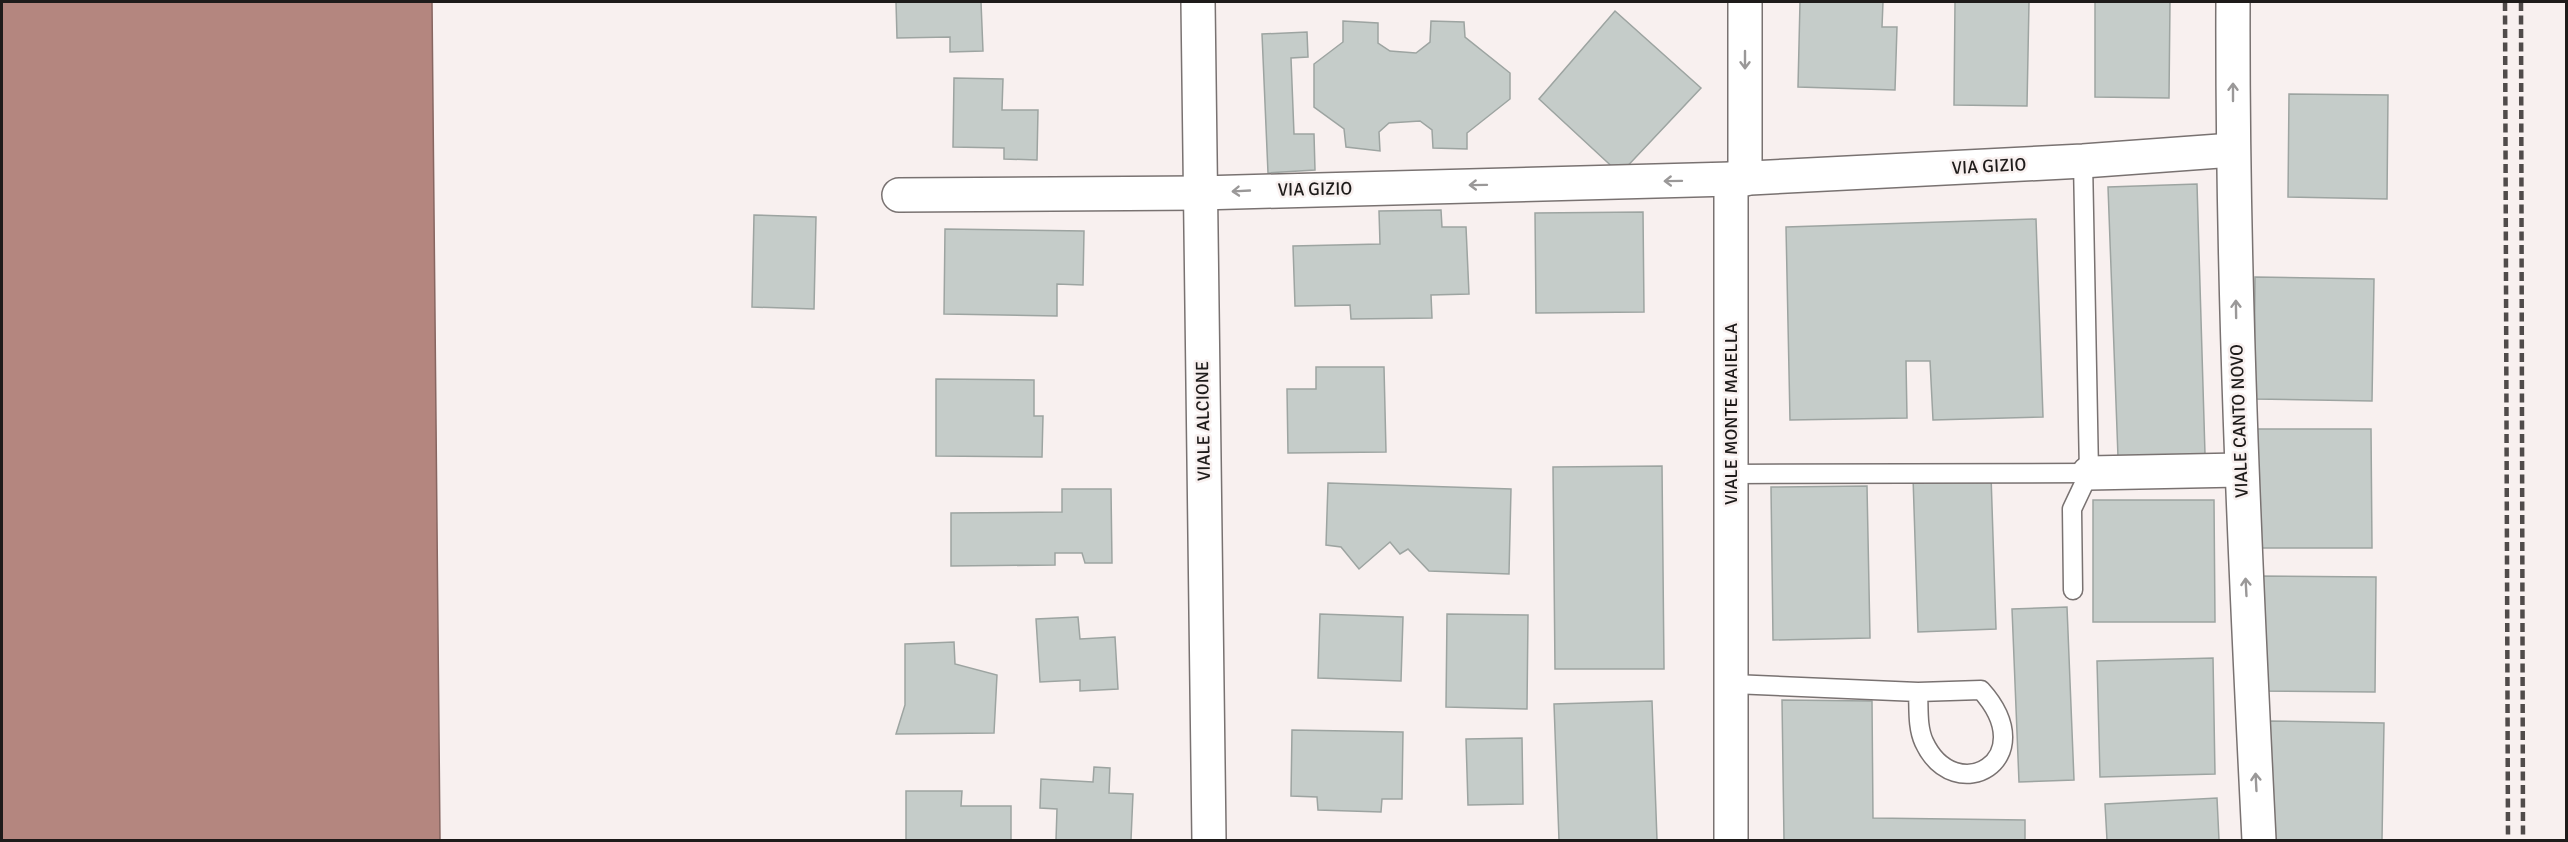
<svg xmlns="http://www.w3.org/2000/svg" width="2568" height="842" viewBox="0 0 2568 842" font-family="Signika,sans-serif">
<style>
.water{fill:#b4867f;stroke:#876661;stroke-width:1.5}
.building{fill:#c5ccc9;stroke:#9da4a1;stroke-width:1.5}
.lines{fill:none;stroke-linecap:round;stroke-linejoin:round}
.lane-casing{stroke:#797271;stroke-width:21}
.street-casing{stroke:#797271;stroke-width:36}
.secondary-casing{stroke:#797271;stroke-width:36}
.lane{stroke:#fff;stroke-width:18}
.street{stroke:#fff;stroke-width:33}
.secondary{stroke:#fff;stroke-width:33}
.rail{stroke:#504b4a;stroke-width:4.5;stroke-dasharray:9 4.5;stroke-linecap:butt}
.oneway{stroke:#9a9898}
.labels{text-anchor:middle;stroke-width:5;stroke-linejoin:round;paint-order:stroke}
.street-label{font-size:18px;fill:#1e1b1a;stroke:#f8f0ef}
</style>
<rect width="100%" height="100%" fill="#f8f0ef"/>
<path class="water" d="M 2,2 L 432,2 L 440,840 L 2,840 Z"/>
<g class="building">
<path d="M 896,2 L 981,2 L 983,51 L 950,52 L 950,37 L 897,38 Z"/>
<path d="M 1800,2 L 1883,2 L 1882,27 L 1897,27 L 1895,90 L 1798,87 Z"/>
<path d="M 1955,2 L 2029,2 L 2027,106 L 1954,105 Z"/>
<path d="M 2095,2 L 2170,2 L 2169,98 L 2095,97 Z"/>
<path d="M 1615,11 L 1701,88 L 1620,174 L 1539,99 Z"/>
<path d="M 1343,21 L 1378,23 L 1378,43 L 1390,51 L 1416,53 L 1430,42 L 1431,21 L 1464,22 L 1465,37 L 1510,73 L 1510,99 L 1467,133 L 1467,149 L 1433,148 L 1432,130 L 1420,121 L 1389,123 L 1379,132 L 1380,151 L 1346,147 L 1344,129 L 1314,107 L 1314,64 L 1343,42 Z"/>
<path d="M 1307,32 L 1308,57 L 1291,58 L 1294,134 L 1314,134 L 1315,170 L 1268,173 L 1262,34 Z"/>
<path d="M 954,78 L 1003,79 L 1002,110 L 1038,110 L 1037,160 L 1004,159 L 1004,148 L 953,147 Z"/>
<path d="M 2289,94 L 2388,95 L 2387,199 L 2288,197 Z"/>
<path d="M 2197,184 L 2205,454 L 2118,457 L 2108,187 Z"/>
<path d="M 1441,210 L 1442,227 L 1466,227 L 1469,294 L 1431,295 L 1432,318 L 1351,319 L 1350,305 L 1295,306 L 1293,246 L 1380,244 L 1379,211 Z"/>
<path d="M 1643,212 L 1644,312 L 1536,313 L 1535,213 Z"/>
<path d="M 754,215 L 816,217 L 814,309 L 752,307 Z"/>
<path d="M 2036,219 L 2043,417 L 1933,420 L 1930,361 L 1906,361 L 1907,418 L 1790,420 L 1786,227 Z"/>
<path d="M 945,229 L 1084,231 L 1083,285 L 1057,284 L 1057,316 L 944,314 Z"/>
<path d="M 2255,277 L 2374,279 L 2372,401 L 2254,399 Z"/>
<path d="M 1316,367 L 1384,367 L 1386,452 L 1288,453 L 1287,389 L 1316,389 Z"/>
<path d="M 936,379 L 1034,380 L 1034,416 L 1043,416 L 1042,457 L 936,456 Z"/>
<path d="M 2252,429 L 2371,429 L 2372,548 L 2253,548 Z"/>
<path d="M 1662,466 L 1664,669 L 1555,669 L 1553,467 Z"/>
<path d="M 1991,475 L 1996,629 L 1918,632 L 1913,477 Z"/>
<path d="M 1328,483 L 1511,489 L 1509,574 L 1429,571 L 1408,549 L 1400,554 L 1390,542 L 1359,569 L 1341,547 L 1326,545 Z"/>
<path d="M 1867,486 L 1870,638 L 1773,640 L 1771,487 Z"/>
<path d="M 1062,489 L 1111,489 L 1112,563 L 1085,563 L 1082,553 L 1055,553 L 1055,565 L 951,566 L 951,513 L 1062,512 Z"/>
<path d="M 2093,500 L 2214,500 L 2215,622 L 2093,622 Z"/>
<path d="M 2258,576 L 2376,577 L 2375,692 L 2257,691 Z"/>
<path d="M 2067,607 L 2074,780 L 2019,782 L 2012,609 Z"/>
<path d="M 1320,614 L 1403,617 L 1401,681 L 1318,678 Z"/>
<path d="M 1447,614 L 1528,615 L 1527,709 L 1446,707 Z"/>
<path d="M 1078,617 L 1080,639 L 1115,637 L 1118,689 L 1080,691 L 1080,680 L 1040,682 L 1036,619 Z"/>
<path d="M 954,642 L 955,664 L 997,675 L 994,733 L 896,734 L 905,705 L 905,644 Z"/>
<path d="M 2213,658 L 2215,774 L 2100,777 L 2097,661 Z"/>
<path d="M 1782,700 L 1872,701 L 1873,818 L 2025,820 L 2025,840 L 1784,840 Z"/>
<path d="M 1652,701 L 1657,840 L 1559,840 L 1554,704 Z"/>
<path d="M 2268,721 L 2384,723 L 2382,840 L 2266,840 Z"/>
<path d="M 1292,730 L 1403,732 L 1402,799 L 1382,799 L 1381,812 L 1318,810 L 1317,797 L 1291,796 Z"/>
<path d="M 1522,738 L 1523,804 L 1468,805 L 1466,739 Z"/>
<path d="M 1094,767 L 1110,768 L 1109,793 L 1133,794 L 1131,840 L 1056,840 L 1057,809 L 1040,808 L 1041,779 L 1093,782 Z"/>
<path d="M 906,791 L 962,791 L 961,806 L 1011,806 L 1011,840 L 906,840 Z"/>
<path d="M 2217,798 L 2219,840 L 2107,840 L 2105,804 Z"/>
</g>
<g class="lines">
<defs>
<g id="lane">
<path d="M 1730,474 L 2089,473"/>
<path d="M 2073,590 L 2072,509 L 2089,473 L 2083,161"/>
<path d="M 1733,684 L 1918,692 L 1981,690 C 2044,760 1955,809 1924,742 C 1917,727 1919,708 1918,692"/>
</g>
<g id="street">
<path d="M 2233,2 C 2232,282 2245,561 2259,840"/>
<path d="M 1745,179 L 1745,2"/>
<path d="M 899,195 L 1200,193 L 1731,179"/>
<path d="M 2089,473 L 2240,470"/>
<path d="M 1731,840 L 1731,179 L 2083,161 L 2233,150"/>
</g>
<path id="secondary" d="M 1198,2 L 1209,840"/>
</defs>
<use href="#lane" class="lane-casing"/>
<use href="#street" class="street-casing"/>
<use href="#secondary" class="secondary-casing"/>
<use href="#lane" class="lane"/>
<use href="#street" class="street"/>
<use href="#secondary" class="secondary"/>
<g class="rail">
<path d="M 2505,2 L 2508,840"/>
<path d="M 2521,2 L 2523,840"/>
</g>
</g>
<defs><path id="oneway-shaft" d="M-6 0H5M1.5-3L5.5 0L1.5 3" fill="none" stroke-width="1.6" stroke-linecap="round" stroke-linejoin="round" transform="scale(1.5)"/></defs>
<g class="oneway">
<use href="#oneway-shaft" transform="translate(1745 60) rotate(90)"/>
<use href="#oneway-shaft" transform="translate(2233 92) rotate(-90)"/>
<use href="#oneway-shaft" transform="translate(1673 181) rotate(179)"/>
<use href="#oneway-shaft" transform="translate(1478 185) rotate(179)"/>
<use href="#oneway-shaft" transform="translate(1241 191) rotate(177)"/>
<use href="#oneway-shaft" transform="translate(2236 309) rotate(-91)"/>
<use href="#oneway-shaft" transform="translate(2246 587) rotate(-93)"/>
<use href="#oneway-shaft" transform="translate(2256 782) rotate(-93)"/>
</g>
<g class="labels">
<g class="street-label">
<text transform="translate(1989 166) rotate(-3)" y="6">VIA GIZIO</text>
<text transform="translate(1315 189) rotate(-1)" y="6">VIA GIZIO</text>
<text transform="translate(1731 414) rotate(-90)" y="6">VIALE MONTE MAIELLA</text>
<text transform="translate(1203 421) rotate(-91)" y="6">VIALE ALCIONE</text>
<text transform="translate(2239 421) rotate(-92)" y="6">VIALE CANTO NOVO</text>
</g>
</g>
<rect width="2568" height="842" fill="none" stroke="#1e1b1a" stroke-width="6"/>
</svg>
